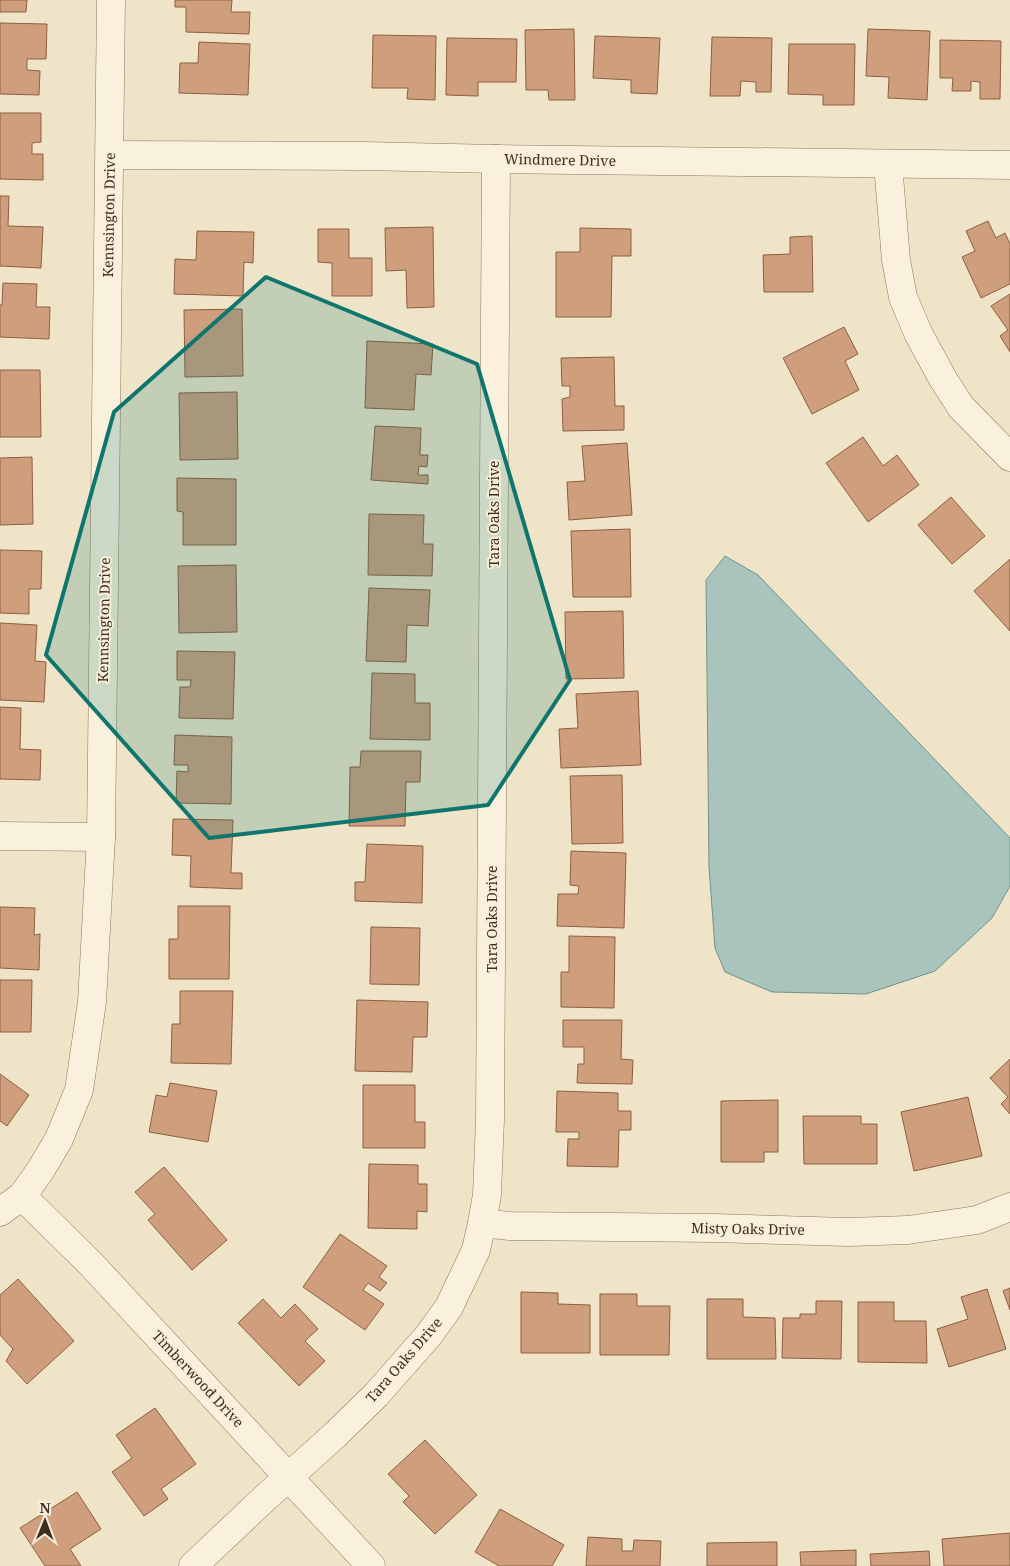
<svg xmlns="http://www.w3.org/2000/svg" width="1010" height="1566" viewBox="0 0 1010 1566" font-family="'Noto Serif',serif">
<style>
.water{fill:#a9c4bc;stroke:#6f938a}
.building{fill:#cf9f7d;stroke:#8d5f41}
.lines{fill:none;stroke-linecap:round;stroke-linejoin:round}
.minor-casing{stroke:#8d765c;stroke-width:29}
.minor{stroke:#faf1dc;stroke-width:28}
.marked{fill:#0f766e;fill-opacity:0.2;stroke:#0f766e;stroke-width:4;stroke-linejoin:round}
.labels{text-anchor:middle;stroke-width:4;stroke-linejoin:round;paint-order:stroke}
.street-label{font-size:14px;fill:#3d2e20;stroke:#f7eed8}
</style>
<rect width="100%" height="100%" fill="#f0e4c8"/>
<path class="water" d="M 725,556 L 758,575 L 1010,838 L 1010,886 L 992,918 L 935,971 L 866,994 L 772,992 L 725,972 L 715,948 L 709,867 L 706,580 Z"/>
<g class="building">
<path d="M 0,0 L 27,0 L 26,12 L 0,12 Z"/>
<path d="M 175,0 L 232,0 L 231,12 L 250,12 L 249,34 L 186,32 L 186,7 L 175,7 Z"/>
<path d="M 0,23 L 47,24 L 46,59 L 27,59 L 27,70 L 40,71 L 39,95 L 0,94 Z"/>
<path d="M 574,29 L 575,100 L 549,100 L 548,90 L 526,90 L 525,30 Z"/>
<path d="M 868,29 L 930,31 L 927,100 L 888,98 L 889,77 L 866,76 Z"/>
<path d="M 373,35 L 436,36 L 435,100 L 407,99 L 408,88 L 372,88 Z"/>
<path d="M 595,36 L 660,38 L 657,94 L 631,93 L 631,80 L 593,78 Z"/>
<path d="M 712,37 L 772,38 L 771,92 L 756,92 L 756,82 L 741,81 L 740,96 L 710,96 Z"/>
<path d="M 447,38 L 517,39 L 516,82 L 478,82 L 478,96 L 446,95 Z"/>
<path d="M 940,40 L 1001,41 L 1000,99 L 980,99 L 980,82 L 971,81 L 971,91 L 952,91 L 953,78 L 940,78 Z"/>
<path d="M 199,42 L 250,44 L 248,95 L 179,93 L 180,63 L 198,63 Z"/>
<path d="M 789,44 L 855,44 L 854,105 L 823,105 L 823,95 L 788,94 Z"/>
<path d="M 0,113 L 41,113 L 41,142 L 32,143 L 32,154 L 43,154 L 43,180 L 0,179 Z"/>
<path d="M 0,196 L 9,196 L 8,226 L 43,227 L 41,268 L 0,266 Z"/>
<path d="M 988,221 L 996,238 L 1005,233 L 1010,244 L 1010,284 L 981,298 L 962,257 L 975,251 L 966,231 Z"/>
<path d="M 433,227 L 434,307 L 407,308 L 406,270 L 386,271 L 385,228 Z"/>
<path d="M 580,228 L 631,229 L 631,256 L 612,256 L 611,317 L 556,317 L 556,252 L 580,252 Z"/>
<path d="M 318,229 L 349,229 L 349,258 L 372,258 L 372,296 L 332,296 L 332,263 L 318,262 Z"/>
<path d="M 197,231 L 254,232 L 253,263 L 244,262 L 243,296 L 174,294 L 175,259 L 196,260 Z"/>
<path d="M 812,236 L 813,292 L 764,292 L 763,255 L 790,254 L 790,237 Z"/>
<path d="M 3,283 L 37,284 L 36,307 L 50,307 L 49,339 L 0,337 L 0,305 L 2,305 Z"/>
<path d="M 1010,294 L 1010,352 L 1000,336 L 1008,330 L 991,306 Z"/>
<path d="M 242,309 L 243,376 L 185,377 L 184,310 Z"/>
<path d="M 844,327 L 858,354 L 845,361 L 859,390 L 812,414 L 783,358 Z"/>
<path d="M 367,341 L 433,344 L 431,375 L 416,374 L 414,410 L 365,408 Z"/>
<path d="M 614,357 L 615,406 L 624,406 L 624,430 L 563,431 L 562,399 L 570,397 L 570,386 L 562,386 L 561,358 Z"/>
<path d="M 0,370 L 40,370 L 41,437 L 0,437 Z"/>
<path d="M 237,392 L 238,459 L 180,460 L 179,393 Z"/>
<path d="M 375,426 L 421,428 L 420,455 L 428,455 L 427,467 L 419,466 L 418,475 L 428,475 L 428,484 L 371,480 Z"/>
<path d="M 863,437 L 883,466 L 897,455 L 919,485 L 868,522 L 826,463 Z"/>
<path d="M 627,443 L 632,515 L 569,520 L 567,482 L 585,481 L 582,446 Z"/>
<path d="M 32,457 L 33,524 L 0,525 L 0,458 Z"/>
<path d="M 177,478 L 236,479 L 236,545 L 183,545 L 183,512 L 177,511 Z"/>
<path d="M 951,497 L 985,536 L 952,564 L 918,525 Z"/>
<path d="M 369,514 L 424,515 L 423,544 L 433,544 L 432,576 L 368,575 Z"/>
<path d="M 630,529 L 631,597 L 573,597 L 571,531 Z"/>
<path d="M 0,550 L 42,551 L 41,589 L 29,589 L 29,614 L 0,613 Z"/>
<path d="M 1010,559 L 1010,631 L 974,591 Z"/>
<path d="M 236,565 L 237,632 L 179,633 L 178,566 Z"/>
<path d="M 369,588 L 430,590 L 428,626 L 407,625 L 406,662 L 366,661 Z"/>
<path d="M 623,611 L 624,678 L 566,679 L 565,612 Z"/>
<path d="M 0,623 L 37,625 L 35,661 L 46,662 L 44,702 L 0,700 Z"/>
<path d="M 177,651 L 235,652 L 233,719 L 179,718 L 180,687 L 190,687 L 191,680 L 177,680 Z"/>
<path d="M 372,673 L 415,674 L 415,703 L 430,703 L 430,740 L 370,739 Z"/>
<path d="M 638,691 L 641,765 L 561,768 L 559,729 L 578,728 L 576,694 Z"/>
<path d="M 0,707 L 21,708 L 20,749 L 41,750 L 40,780 L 0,779 Z"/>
<path d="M 175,735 L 232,737 L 231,804 L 176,803 L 177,771 L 188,772 L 188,765 L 174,765 Z"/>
<path d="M 361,751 L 421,751 L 420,782 L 406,782 L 405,826 L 349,826 L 350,767 L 360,767 Z"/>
<path d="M 622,775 L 623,843 L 572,844 L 570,776 Z"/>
<path d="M 173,819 L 233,820 L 231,873 L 242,873 L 242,889 L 190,887 L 191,856 L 172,855 Z"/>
<path d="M 367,844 L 423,846 L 422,903 L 355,901 L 355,882 L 365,882 Z"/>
<path d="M 571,851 L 626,853 L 624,928 L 557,926 L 558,894 L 578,894 L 579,886 L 570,885 Z"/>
<path d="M 178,906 L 230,906 L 229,979 L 169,979 L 169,939 L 178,939 Z"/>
<path d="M 0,907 L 35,908 L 34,935 L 40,934 L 39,970 L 0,968 Z"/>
<path d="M 371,927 L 420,928 L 419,985 L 370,984 Z"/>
<path d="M 569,936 L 615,937 L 614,1008 L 561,1007 L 561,972 L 569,972 Z"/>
<path d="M 0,980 L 32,980 L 31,1032 L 0,1032 Z"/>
<path d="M 180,991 L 233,991 L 231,1064 L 171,1063 L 172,1024 L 180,1024 Z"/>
<path d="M 357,1000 L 428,1002 L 427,1037 L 413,1037 L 412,1072 L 355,1071 Z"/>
<path d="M 563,1020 L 622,1020 L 621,1059 L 633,1060 L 632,1084 L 577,1083 L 578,1064 L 584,1064 L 584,1047 L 563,1047 Z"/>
<path d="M 1010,1059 L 1010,1114 L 1001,1104 L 1008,1097 L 990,1078 Z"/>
<path d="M 0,1074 L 29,1095 L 7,1126 L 0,1121 Z"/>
<path d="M 170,1083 L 217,1091 L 208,1142 L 149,1132 L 156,1095 L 167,1097 Z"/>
<path d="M 363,1085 L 415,1085 L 415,1122 L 425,1122 L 425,1148 L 363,1148 Z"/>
<path d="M 557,1091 L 618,1093 L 618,1111 L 631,1111 L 631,1130 L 619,1130 L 618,1167 L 567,1166 L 568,1139 L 579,1139 L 579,1132 L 556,1132 Z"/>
<path d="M 968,1097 L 982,1156 L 914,1171 L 901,1112 Z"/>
<path d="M 778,1100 L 778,1152 L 764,1152 L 764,1162 L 721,1162 L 721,1101 Z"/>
<path d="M 803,1116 L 861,1116 L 861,1124 L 877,1124 L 877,1164 L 804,1164 Z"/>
<path d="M 369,1164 L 418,1165 L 418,1184 L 427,1184 L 427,1212 L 417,1211 L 417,1229 L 368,1228 Z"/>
<path d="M 164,1167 L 227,1240 L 192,1270 L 148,1220 L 155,1214 L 135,1192 Z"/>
<path d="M 340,1234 L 387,1266 L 379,1277 L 387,1283 L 380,1291 L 368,1283 L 363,1290 L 384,1304 L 365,1330 L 303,1287 Z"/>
<path d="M 18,1279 L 74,1341 L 27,1384 L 6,1361 L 13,1349 L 0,1335 L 0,1295 Z"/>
<path d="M 1010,1288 L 1010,1310 L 1003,1291 Z"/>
<path d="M 987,1289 L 1006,1349 L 949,1367 L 937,1329 L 968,1319 L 961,1297 Z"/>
<path d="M 521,1292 L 558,1293 L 558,1304 L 590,1305 L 590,1353 L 521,1353 Z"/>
<path d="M 600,1294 L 637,1294 L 637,1306 L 670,1306 L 669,1355 L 600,1355 Z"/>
<path d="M 263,1299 L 281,1318 L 295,1304 L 318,1329 L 305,1341 L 325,1361 L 299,1386 L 238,1323 Z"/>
<path d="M 707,1299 L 743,1299 L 743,1317 L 775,1318 L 776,1359 L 707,1359 Z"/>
<path d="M 816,1301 L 842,1301 L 841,1359 L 782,1358 L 783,1318 L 800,1318 L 800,1314 L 816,1314 Z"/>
<path d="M 858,1302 L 894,1302 L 894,1321 L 926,1321 L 927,1363 L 858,1362 Z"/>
<path d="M 155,1408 L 196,1464 L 161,1489 L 168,1499 L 144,1516 L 112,1472 L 132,1458 L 116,1435 Z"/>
<path d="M 425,1440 L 477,1495 L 435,1534 L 403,1502 L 409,1496 L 388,1474 Z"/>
<path d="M 77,1492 L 101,1529 L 70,1549 L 81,1566 L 45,1566 L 20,1528 Z"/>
<path d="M 500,1509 L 564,1545 L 552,1566 L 499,1566 L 475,1552 Z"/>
<path d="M 1010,1533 L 1010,1566 L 944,1566 L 942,1539 Z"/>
<path d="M 588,1537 L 622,1539 L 622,1551 L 633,1551 L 634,1540 L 661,1541 L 660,1566 L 586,1566 Z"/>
<path d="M 777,1542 L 777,1566 L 707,1566 L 707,1543 Z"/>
<path d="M 856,1550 L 856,1566 L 801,1566 L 800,1552 Z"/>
<path d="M 929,1551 L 930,1566 L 871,1566 L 870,1554 Z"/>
</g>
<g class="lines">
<defs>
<g id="minor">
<path d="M 110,155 L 364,156 L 496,159 L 1010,165"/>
<path d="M 888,164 L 896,260 L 903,297 L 918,333 L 943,379 L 961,407 L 1010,457"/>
<path d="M 0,836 L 101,837"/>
<path d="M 22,1196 L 90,1263 L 371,1566"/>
<path d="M 0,1212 L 22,1196 L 40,1171 L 59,1139 L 79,1090 L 92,1002 L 101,837 L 111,0"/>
<path d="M 482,1223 L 510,1226 L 715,1228 L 849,1232 L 908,1230 L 977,1220 L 1010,1207"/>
<path d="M 193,1566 L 265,1498 L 335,1435 L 376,1395 L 428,1336 L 449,1307 L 476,1250 L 482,1223 L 487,1195 L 490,1119 L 496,159"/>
</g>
</defs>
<use href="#minor" class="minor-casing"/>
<use href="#minor" class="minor"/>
</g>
<path class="marked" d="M 266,277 L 477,364 L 570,680 L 488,805 L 209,838 L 46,655 L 114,412 Z"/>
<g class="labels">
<g class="street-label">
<text transform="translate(560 160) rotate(1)" y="5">Windmere Drive</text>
<text transform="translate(109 215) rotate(-89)" y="5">Kennsington Drive</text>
<text transform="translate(494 514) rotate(-90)" y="5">Tara Oaks Drive</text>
<text transform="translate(104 620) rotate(-89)" y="5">Kennsington Drive</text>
<text transform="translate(492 919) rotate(-90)" y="5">Tara Oaks Drive</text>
<text transform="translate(748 1229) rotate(1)" y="5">Misty Oaks Drive</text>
<text transform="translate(404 1360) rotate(-49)" y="5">Tara Oaks Drive</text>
<text transform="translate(198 1379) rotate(47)" y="5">Timberwood Drive</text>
</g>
</g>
<g transform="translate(45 1521) rotate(1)" stroke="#f7eed8" stroke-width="4" paint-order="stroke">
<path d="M0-4L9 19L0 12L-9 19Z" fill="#3d2e20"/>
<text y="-8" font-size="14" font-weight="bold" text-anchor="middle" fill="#3d2e20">N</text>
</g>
</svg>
